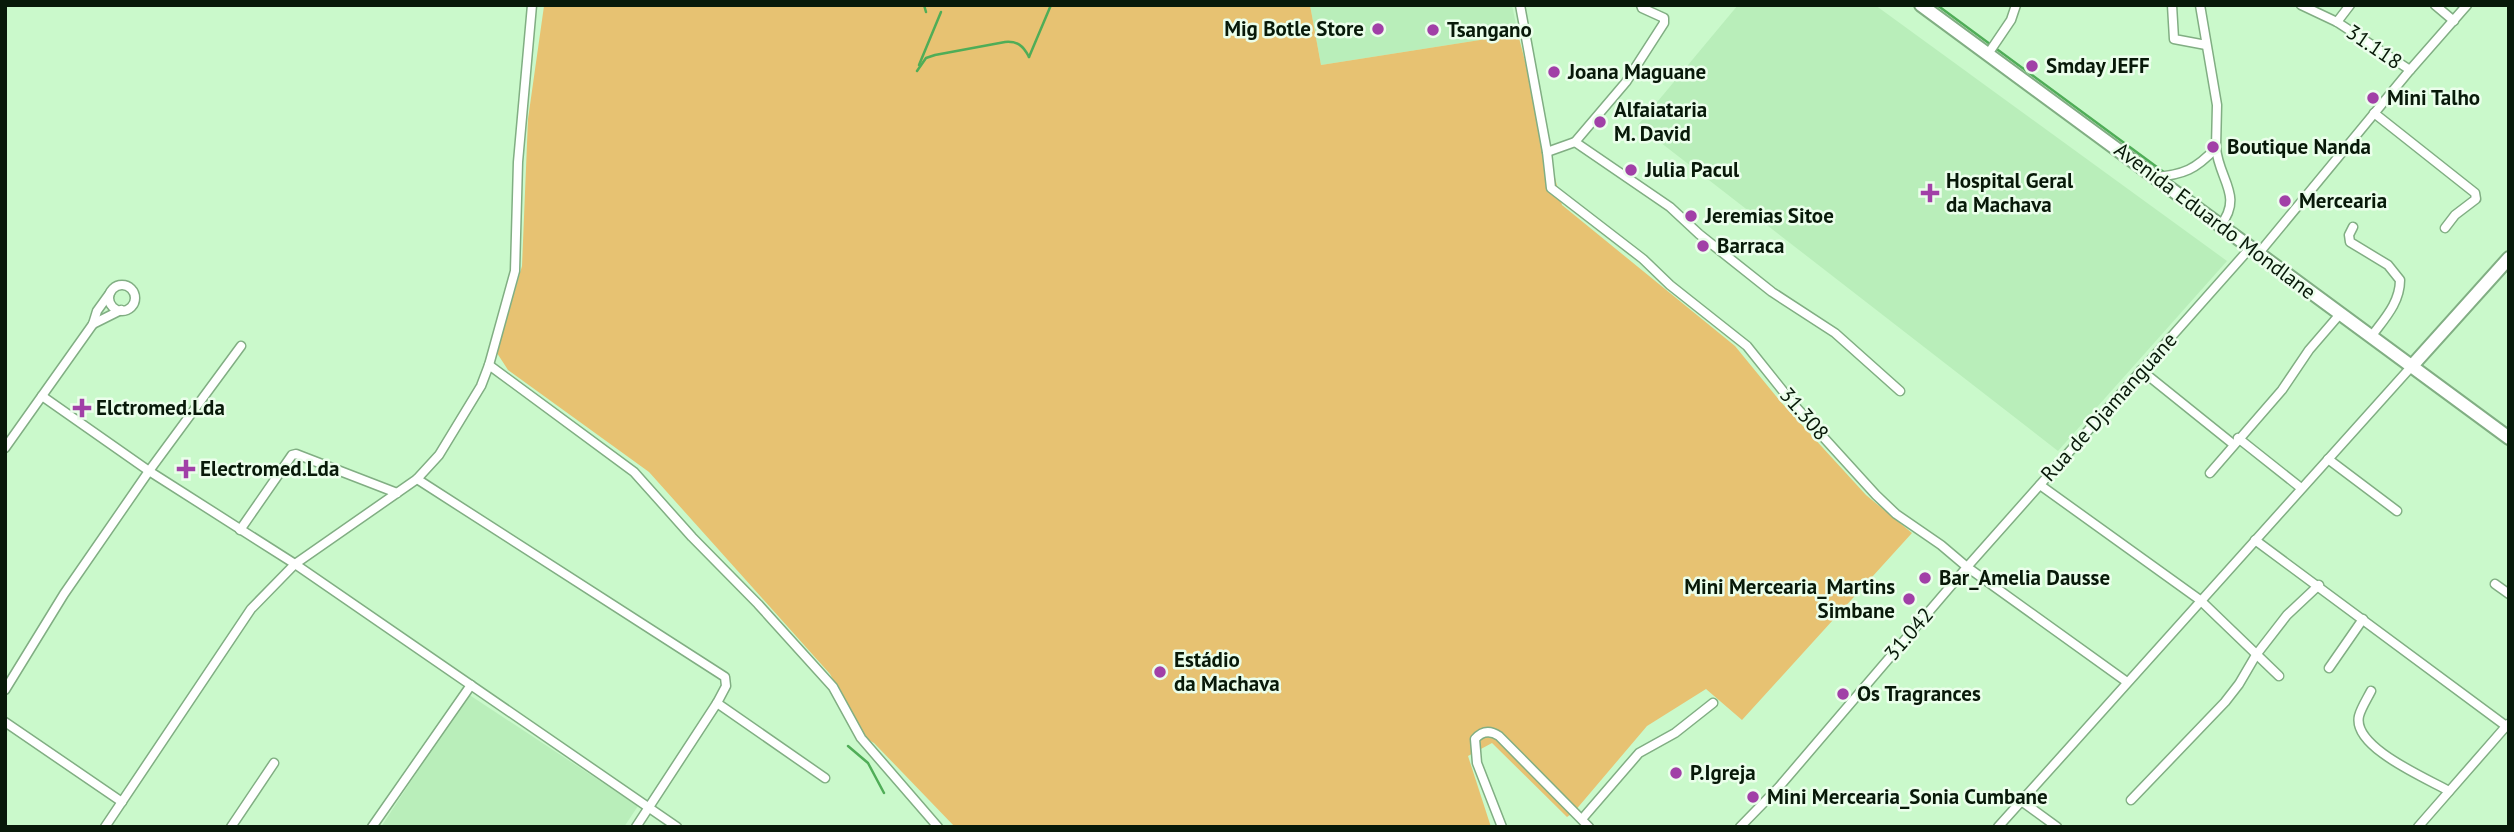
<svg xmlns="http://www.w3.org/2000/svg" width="2514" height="832" viewBox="0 0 2514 832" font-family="'PT Sans',sans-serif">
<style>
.built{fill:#b9eeba}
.green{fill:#e7c272}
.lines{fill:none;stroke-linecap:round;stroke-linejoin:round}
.stream{stroke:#4fad57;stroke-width:2.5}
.street-casing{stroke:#81ae83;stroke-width:11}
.secondary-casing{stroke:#81ae83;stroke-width:16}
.primary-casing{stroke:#81ae83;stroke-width:16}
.street{stroke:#fff;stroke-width:8}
.secondary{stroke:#fff;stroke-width:12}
.primary{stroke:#fff;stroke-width:12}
.poi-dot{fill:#a140a7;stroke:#ebfeeb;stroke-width:2.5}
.labels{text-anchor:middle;stroke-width:5;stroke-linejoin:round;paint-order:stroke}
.poi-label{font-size:21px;font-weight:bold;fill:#081909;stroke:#ebfeeb;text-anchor:start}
.street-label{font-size:21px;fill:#081909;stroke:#ebfeeb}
</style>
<rect width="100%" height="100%" fill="#caf9cb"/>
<g class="built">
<path d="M 1310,5 L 1512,5 L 1518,34 L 1321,65 Z"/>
<path d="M 1738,5 L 1875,5 L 2227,261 L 2058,451 L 1638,125 Z"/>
<path d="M 468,694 L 638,806 L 624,827 L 381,827 Z"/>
</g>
<path class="green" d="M 1310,5 L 1321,65 L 1518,34 L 1562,205 L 1735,346 L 1780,401 L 1866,495 L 1912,533 L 1742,720 L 1706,689 L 1647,726 L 1574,812 L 1567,817 L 1492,743 L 1468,756 L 1491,827 L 955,827 L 874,743 L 862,736 L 830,674 L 649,472 L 508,370 L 497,353 L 522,266 L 528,119 L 544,6 Z"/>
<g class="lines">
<g class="stream">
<path d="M 924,5 L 926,12"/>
<path d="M 1937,5 L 2165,173"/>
<path d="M 1029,57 L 1051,5"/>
<path d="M 919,65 L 941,12"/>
<path d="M 917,71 L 926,58 L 935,55 L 1005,42 C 1017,41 1023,45 1029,57"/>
<path d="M 848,746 L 868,763 L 884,793"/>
</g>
<defs>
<g id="street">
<path d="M 1520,5 L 1547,152 L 1551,188 L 1643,259 L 1670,285 L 1747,346 L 1795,406 L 1876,495 L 1896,514 L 1941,545 L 1967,567 L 2127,682"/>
<path d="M 2172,5 L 2174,39 L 2206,45"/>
<path d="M 2301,5 L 2337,22 L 2410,70"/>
<path d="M 2435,5 L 2454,21"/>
<path d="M 2337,22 L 2350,5"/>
<path d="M 1988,54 L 2011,20 L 2016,5"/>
<path d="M 2374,113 L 2475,193 L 2476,199 L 2455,215 L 2445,228"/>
<path d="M 1575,142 L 1670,207 L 1699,234 L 1772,292 L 1835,333 L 1900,391"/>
<path d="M 2216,148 C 2219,180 2244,196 2220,226"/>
<path d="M 1547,152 L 1575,142 L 1626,82 L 1664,23 L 1664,18 L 1642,8 L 1641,5"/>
<path d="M 2154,177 C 2184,175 2196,169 2216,148 L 2217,105 L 2200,5"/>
<path d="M 2353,227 L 2349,235 L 2350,242 L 2388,265 L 2400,280 C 2400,303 2384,319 2371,337"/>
<path d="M 2259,253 L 2410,70 L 2467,5"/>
<circle cx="122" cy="298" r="13"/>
<path d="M 93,324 L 121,310"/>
<path d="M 489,365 L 634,472 L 692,537 L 758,604 L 833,687 L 861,738 L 938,827"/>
<path d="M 2141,370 L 2233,444"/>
<path d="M 42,396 L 149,471 L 295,564 L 677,827"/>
<path d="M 2238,438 L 2301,488"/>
<path d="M 5,448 L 93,324 L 97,311 L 110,293"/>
<path d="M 2328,459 L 2397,511"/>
<path d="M 2210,473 L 2282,390 L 2309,350 L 2340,314"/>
<path d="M 417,479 L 725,677 L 726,686 L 717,703 L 636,827"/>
<path d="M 2040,485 L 2200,600 L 2279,676"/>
<path d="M 240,530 L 292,455 L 296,454 L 397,493"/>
<path d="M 2255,540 L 2506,726"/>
<path d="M 2495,584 L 2509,594"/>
<path d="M 2329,668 L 2363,619"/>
<path d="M 5,690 L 64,594 L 149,471 L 241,346"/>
<path d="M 2371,691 C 2367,699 2361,708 2359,716 C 2352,747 2426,778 2449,791"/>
<path d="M 717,703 L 825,778"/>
<path d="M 5,722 L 122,802"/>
<path d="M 2020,800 L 2057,827"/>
<path d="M 2131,800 L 2225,702 L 2239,684 L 2256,655 L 2287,615 L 2319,585"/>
<path d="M 1582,819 L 1639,753 L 1675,733 L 1713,703"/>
<path d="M 105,827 L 251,609 L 295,564 L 417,479 L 439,455 L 481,386 L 489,365 L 515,271 L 518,162 L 532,5"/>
<path d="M 231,827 L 274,763"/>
<path d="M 372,827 L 471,685"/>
<path d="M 1502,827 L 1477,763 L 1475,739 C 1482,731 1490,730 1499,736 L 1589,827"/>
<path d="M 1740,827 L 1779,787 L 1967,567 L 2251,247"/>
<path d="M 1998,827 L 2411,367"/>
<path d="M 2418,827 L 2508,724"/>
</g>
<path id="secondary" d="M 2411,367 L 2509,258"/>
<path id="primary" d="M 1921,5 L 2509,438"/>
</defs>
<use href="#street" class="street-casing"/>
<use href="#secondary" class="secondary-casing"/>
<use href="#primary" class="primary-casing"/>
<use href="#street" class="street"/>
<use href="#secondary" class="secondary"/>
<use href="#primary" class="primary"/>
</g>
<g class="poi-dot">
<circle cx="1378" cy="29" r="7"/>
<circle cx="1433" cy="30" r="7"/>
<circle cx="2032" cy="66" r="7"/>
<circle cx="1554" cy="72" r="7"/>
<circle cx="2373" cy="98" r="7"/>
<circle cx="1600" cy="122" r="7"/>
<circle cx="2213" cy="147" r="7"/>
<circle cx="1631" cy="170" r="7"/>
<path d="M1926.5 182.5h7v7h7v7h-7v7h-7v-7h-7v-7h7z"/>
<circle cx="2285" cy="201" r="7"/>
<circle cx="1691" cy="216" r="7"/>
<circle cx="1703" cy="246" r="7"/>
<path d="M78.5 397.5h7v7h7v7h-7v7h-7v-7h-7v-7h7z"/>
<path d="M182.5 458.5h7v7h7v7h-7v7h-7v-7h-7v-7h7z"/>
<circle cx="1925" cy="578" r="7"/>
<circle cx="1909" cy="599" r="7"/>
<circle cx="1160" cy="672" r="7"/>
<circle cx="1843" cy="694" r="7"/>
<circle cx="1676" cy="773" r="7"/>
<circle cx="1753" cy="797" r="7"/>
</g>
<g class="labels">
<g class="poi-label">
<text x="1364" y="36" text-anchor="end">Mig Botle Store</text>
<text x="1447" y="37">Tsangano</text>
<text x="2046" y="73">Smday JEFF</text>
<text x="1568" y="79">Joana Maguane</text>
<text x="2387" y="105">Mini Talho</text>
<text x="1614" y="117">Alfaiataria<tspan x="1614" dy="24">M. David</tspan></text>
<text x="2227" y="154">Boutique Nanda</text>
<text x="1645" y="177">Julia Pacul</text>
<text x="1946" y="188">Hospital Geral<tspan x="1946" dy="24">da Machava</tspan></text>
<text x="2299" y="208">Mercearia</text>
<text x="1705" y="223">Jeremias Sitoe</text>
<text x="1717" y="253">Barraca</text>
<text x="96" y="415">Elctromed.Lda</text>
<text x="200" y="476">Electromed.Lda</text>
<text x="1939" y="585">Bar_Amelia Dausse</text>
<text x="1895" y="594" text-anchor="end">Mini Mercearia_Martins<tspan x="1895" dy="24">Simbane</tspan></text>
<text x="1174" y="667">Estádio<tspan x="1174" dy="24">da Machava</tspan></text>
<text x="1857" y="701">Os Tragrances</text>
<text x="1690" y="780">P.Igreja</text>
<text x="1767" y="804">Mini Mercearia_Sonia Cumbane</text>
</g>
<g class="street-label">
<text transform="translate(2374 47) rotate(34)" y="7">31.118</text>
<text transform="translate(2215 221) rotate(37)" y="7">Avenida Eduardo Mondlane</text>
<text transform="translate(2109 407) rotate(-48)" y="7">Rua de Djamanguane</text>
<text transform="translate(1804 414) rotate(49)" y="7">31.308</text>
<text transform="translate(1909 634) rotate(-49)" y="7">31.042</text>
</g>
</g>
<rect width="2514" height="832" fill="none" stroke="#081909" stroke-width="14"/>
</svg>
